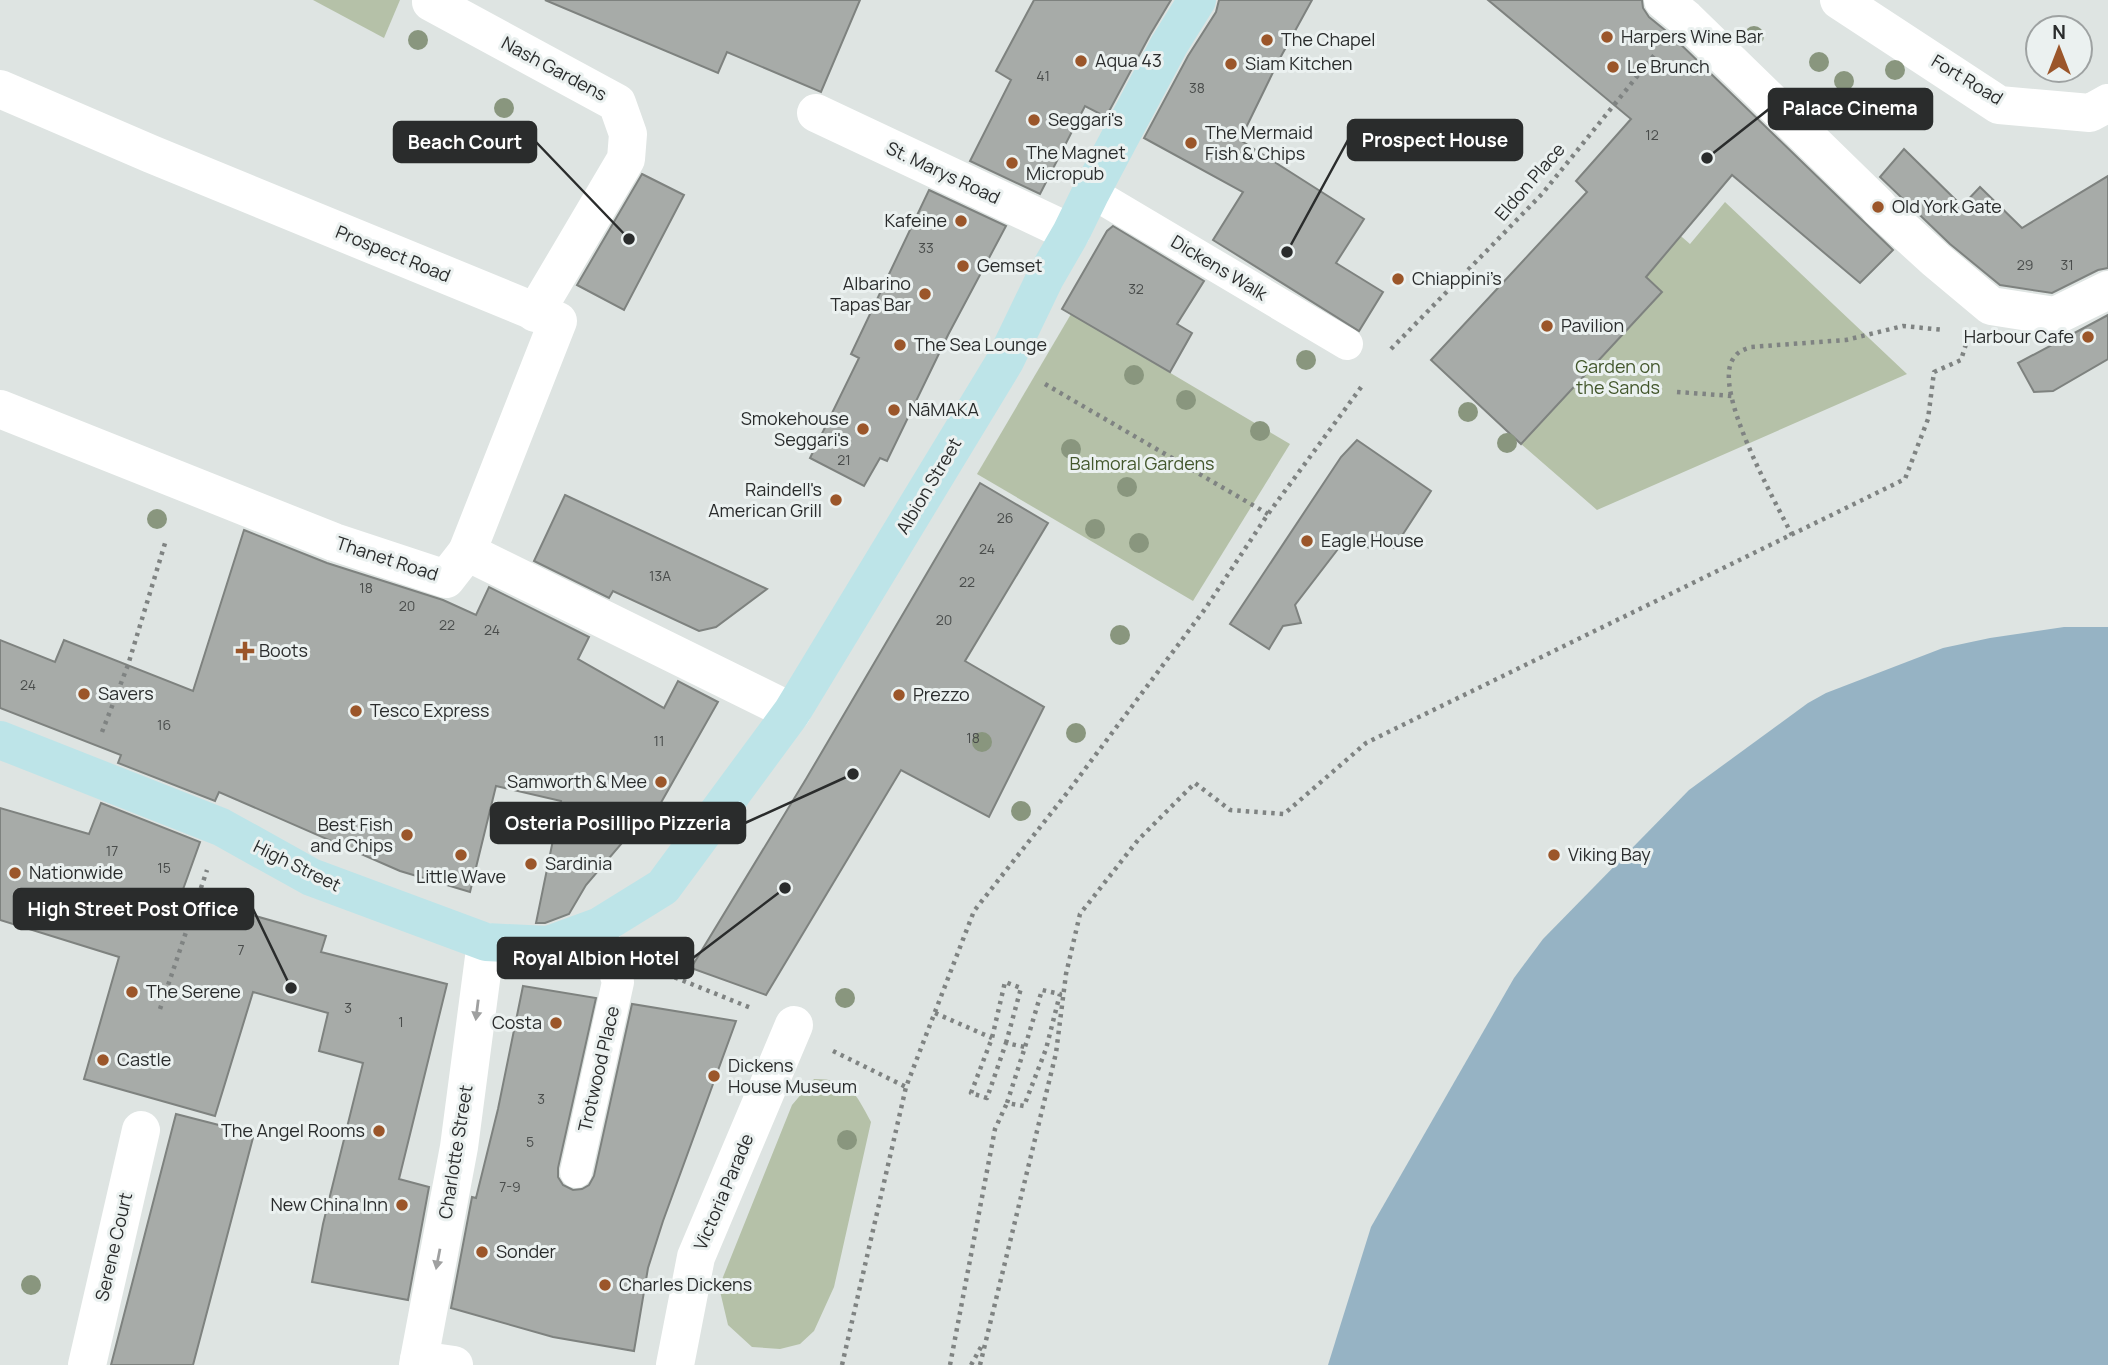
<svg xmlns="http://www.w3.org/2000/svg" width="2108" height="1365" viewBox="0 0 2108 1365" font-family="Manrope,sans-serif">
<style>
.green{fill:#b5c1a8}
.water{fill:#96b3c4}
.building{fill:#a7aba8;stroke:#7e827f;stroke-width:2}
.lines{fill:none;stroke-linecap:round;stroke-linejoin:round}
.path{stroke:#7f8382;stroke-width:4.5;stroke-dasharray:3.5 5;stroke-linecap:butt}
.service{stroke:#fff;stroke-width:32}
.pedestrian{stroke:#fff;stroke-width:38}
.minor{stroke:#fff;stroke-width:38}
.secondary{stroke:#bde4e8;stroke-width:38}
.tree{fill:#89967e}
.oneway{fill:#9fa0a0}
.poi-dot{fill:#9b562a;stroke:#ebf1f0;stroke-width:2.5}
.labels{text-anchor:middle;stroke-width:6;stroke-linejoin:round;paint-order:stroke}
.number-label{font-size:14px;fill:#494c4b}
.poi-label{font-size:18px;fill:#2a2c2c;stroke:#ebf1f0;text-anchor:start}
.street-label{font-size:18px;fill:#2a2c2c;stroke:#ebf1f0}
.park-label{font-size:18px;fill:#43572c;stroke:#ebf1f0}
.leader{fill:none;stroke:#2a2c2c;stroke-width:2.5}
.callout-dot{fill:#2a2c2c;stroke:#ebf1f0;stroke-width:2.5}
.callout{fill:#2a2c2c;stroke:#2a2c2c;stroke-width:2.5}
.callout-label{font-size:19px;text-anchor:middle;font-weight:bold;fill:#fff}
</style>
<rect width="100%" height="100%" fill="#dee4e2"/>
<g class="green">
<path d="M 313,0 L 400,0 L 384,38 Z"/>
<path d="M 1725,202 L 1907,374 L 1597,510 L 1521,444 L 1431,360 L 1572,208 L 1675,231 L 1690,244 Z"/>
<path d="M 1071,314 L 1290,444 L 1193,601 L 977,474 Z"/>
<path d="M 814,1079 C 850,1079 855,1092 871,1122 L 834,1287 L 814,1331 L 800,1344 L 780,1349 L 752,1347 L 728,1325 L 719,1287 L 792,1105 Z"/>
</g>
<path class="water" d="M 2064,627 L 2108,627 L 2108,1365 L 1328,1365 L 1371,1227 L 1514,978 L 1543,939 L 1689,790 L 1808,703 L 1826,693 L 1943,648 L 1990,638 Z"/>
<g class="building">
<path d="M 545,0 L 860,0 L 821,92 L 727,52 L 718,73 Z"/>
<path d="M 1034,0 L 1171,0 L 1150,35 L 1106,117 L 1085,106 L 1040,194 L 970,161 L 1011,80 L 996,71 Z"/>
<path d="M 1219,0 L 1312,0 L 1279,60 L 1240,140 L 1364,219 L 1336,263 L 1383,292 L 1359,331 L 1213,240 L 1243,192 L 1144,138 L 1188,56 L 1216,12 Z"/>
<path d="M 1488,0 L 1642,0 L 1643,8 L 1649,17 L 1671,35 L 1893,250 L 1860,283 L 1732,175 L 1646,277 L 1662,292 L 1521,444 L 1431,360 L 1587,192 L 1576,181 L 1631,119 Z"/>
<path d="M 1904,149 L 1962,206 L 1980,187 L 2022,228 L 2108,176 L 2108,268 L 2098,270 L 2052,293 L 2000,285 L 1950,244 L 1880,177 Z"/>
<path d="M 642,174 L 684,195 L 624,310 L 577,285 Z"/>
<path d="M 929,190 L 1006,226 L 948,335 L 887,461 L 880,458 L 864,486 L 810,458 L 859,358 L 851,354 Z"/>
<path d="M 1113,226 L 1204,281 L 1177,324 L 1192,333 L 1170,372 L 1062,309 L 1107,231 Z"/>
<path d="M 2108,315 L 2108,359 L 2053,391 L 2034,392 L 2018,363 Z"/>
<path d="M 1357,440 L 1431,491 L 1394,548 L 1376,537 L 1369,548 L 1348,536 L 1295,605 L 1301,623 L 1283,626 L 1269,649 L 1230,624 L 1341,457 Z"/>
<path d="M 980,483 L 1048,523 L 965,661 L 1044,707 L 989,817 L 901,770 L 766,995 L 691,968 L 806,779 Z"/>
<path d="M 565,495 L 767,589 L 716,627 L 699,631 L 613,591 L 609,598 L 534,561 Z"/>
<path d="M 244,530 L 327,563 L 443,600 L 476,615 L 489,587 L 589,637 L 578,659 L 664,708 L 678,681 L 718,702 L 650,822 L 640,816 L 628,836 L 586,885 L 569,914 L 545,923 L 536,923 L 561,801 L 496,786 L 470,892 L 400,871 L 219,792 L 215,801 L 118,763 L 121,755 L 0,708 L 0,640 L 55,662 L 64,640 L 193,691 Z"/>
<path d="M 101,803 L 200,842 L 181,895 L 326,936 L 321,952 L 447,984 L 399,1179 L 429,1187 L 408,1300 L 312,1282 L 323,1224 L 363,1063 L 319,1051 L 328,1013 L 253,992 L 215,1116 L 84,1079 L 119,957 L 0,920 L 0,808 L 89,834 Z"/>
<path d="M 523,986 L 596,998 L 558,1168 L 558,1177 L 563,1185 L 573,1190 L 582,1189 L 589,1185 L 594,1176 L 632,1004 L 736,1021 L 663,1221 L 648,1268 L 634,1351 L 553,1337 L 451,1308 L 472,1197 L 476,1198 L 498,1109 Z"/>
<path d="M 176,1114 L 254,1134 L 193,1365 L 111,1365 Z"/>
</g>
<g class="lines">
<g class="path">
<path d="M 1391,349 L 1542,194 L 1656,53"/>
<path d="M 1045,384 L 1268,514"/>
<path d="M 1677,392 L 1732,396"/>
<path d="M 1792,535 C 1776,503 1712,390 1733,359 C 1738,351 1743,350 1751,347 L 1846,340 L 1903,326 L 1944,330"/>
<path d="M 102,732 L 128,665 L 166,540"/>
<path d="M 659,971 L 751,1008"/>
<path d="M 160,1009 L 207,870"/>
<path d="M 935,1013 L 992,1038"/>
<path d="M 1006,1043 L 1021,988 L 1005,982 L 992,1038 L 971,1093 L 987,1098 L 1006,1043 L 1025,1047 L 1007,1103 L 1024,1106 L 1046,1049 L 1060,994 L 1042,990 L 1025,1047"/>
<path d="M 833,1051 L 906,1087"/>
<path d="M 842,1365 L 906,1087 L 974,911 L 1067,793 L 1205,609 L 1268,514 L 1362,386"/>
<path d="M 950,1365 L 995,1129 L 1007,1103"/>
<path d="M 971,1365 L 981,1347"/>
<path d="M 980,1365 L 1056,1053 L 1066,974 L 1080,914 L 1138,840 L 1195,783 L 1230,810 L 1284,814 L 1366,743 L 1905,479 L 1928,419 L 1934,372 L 1961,360 L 1966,344"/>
</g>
<g class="service">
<path d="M 1091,192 L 1347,344"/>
<path d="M 576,1172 L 618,982 L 600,926"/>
</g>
<path class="pedestrian" d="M 816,113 L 1071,233"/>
<g class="minor">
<path d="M 1663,0 L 1686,19 L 1878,206"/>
<path d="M 1839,0 L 1999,105 L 2090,113 L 2108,103"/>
<path d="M 431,2 L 617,103 L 628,134 L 626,159 L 535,313"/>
<path d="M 0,89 L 151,154 L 558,321 L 467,552"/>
<path d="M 1879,208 L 1936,260 L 1991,306 L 2055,316 L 2108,290"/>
<path d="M 0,409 L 334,542 L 446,579 L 467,552 L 792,712"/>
<path d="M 419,1360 L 454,1365"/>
<path d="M 87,1365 L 141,1130"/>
<path d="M 418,1365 L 459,1147 L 486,942"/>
<path d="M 675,1365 L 696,1257 L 794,1025"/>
</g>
<path class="secondary" d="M 0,740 L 221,827 L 311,877 L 486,942 L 548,945 L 600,926 L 663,887 L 792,712 L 1005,361 L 1045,278 L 1071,233 L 1091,192 L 1169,45 L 1197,0"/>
</g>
<g class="tree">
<circle cx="1754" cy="36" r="10"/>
<circle cx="418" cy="40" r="10"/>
<circle cx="1819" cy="62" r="10"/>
<circle cx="1895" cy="70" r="10"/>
<circle cx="1844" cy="81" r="10"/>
<circle cx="504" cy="108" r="10"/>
<circle cx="1306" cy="360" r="10"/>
<circle cx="1134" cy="375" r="10"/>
<circle cx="1186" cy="400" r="10"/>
<circle cx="1468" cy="412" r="10"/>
<circle cx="1260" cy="431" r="10"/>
<circle cx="1507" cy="443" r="10"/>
<circle cx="1071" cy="449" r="10"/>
<circle cx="1127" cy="487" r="10"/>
<circle cx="157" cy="519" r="10"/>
<circle cx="1095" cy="529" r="10"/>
<circle cx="1139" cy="543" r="10"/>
<circle cx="1120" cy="635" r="10"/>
<circle cx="1076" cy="733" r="10"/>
<circle cx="982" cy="742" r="10"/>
<circle cx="1021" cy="811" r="10"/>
<circle cx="845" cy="998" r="10"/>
<circle cx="847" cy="1140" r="10"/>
<circle cx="31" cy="1285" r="10"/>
</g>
<defs><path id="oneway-solid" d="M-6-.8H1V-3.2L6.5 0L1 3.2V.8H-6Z" transform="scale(1.75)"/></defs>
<g class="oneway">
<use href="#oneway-solid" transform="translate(477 1010) rotate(97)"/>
<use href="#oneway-solid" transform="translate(438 1259) rotate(101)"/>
</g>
<g class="poi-dot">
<circle cx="1607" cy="37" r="7"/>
<circle cx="1267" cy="40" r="7"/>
<circle cx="1081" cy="61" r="7"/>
<circle cx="1231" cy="64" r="7"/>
<circle cx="1613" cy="67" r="7"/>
<circle cx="1034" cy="120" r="7"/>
<circle cx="1191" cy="143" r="7"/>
<circle cx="1012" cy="163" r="7"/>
<circle cx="1878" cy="207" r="7"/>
<circle cx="961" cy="221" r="7"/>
<circle cx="963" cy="266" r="7"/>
<circle cx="1398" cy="279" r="7"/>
<circle cx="925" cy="294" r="7"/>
<circle cx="1547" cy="326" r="7"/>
<circle cx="2088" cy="337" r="7"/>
<circle cx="900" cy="345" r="7"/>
<circle cx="894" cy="410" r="7"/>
<circle cx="863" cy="429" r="7"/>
<circle cx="836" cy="500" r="7"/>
<circle cx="1307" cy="541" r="7"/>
<path d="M241.5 640.5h7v7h7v7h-7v7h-7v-7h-7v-7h7z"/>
<circle cx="84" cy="694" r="7"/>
<circle cx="899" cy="695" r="7"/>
<circle cx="356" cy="711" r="7"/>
<circle cx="661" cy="782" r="7"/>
<circle cx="407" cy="835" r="7"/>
<circle cx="461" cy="855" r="7"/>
<circle cx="1554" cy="855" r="7"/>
<circle cx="531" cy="864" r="7"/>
<circle cx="15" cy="873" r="7"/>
<circle cx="132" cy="992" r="7"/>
<circle cx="556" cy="1023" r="7"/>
<circle cx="103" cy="1060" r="7"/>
<circle cx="714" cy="1076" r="7"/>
<circle cx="379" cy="1131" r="7"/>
<circle cx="402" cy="1205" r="7"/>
<circle cx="482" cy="1252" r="7"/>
<circle cx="605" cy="1285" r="7"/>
</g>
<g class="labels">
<g class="number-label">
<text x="1043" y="81">41</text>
<text x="1197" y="93">38</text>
<text x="1652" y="140">12</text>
<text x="926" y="253">33</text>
<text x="2025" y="270">29</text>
<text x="2067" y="270">31</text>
<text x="1136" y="294">32</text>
<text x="844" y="465">21</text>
<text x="1005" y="523">26</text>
<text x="987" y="554">24</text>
<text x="660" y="581">13A</text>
<text x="967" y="587">22</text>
<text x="366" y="593">18</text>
<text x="407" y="611">20</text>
<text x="944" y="625">20</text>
<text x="447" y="630">22</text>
<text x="492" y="635">24</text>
<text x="28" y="690">24</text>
<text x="164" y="730">16</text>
<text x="973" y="743">18</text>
<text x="659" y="746">11</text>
<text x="112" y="856">17</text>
<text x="164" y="873">15</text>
<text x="241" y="955">7</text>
<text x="348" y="1013">3</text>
<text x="401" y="1027">1</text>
<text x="541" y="1104">3</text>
<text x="530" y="1147">5</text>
<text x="510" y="1192">7-9</text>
</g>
<g class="poi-label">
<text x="1621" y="43">Harpers Wine Bar</text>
<text x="1281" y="46">The Chapel</text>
<text x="1095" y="67">Aqua 43</text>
<text x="1245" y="70">Siam Kitchen</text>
<text x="1627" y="73">Le Brunch</text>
<text x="1048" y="126">Seggari's</text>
<text x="1205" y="139">The Mermaid<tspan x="1205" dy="21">Fish &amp; Chips</tspan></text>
<text x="1026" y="159">The Magnet<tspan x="1026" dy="21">Micropub</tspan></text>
<text x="1892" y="213">Old York Gate</text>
<text x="947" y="227" text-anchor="end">Kafeine</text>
<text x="977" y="272">Gemset</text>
<text x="1412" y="285">Chiappini’s</text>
<text x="911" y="290" text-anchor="end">Albarino<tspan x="911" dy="21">Tapas Bar</tspan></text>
<text x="1561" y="332">Pavilion</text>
<text x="2074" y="343" text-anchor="end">Harbour Cafe</text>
<text x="914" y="351">The Sea Lounge</text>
<text x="908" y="416">NāMAKA</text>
<text x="849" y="425" text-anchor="end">Smokehouse<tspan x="849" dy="21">Seggari's</tspan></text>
<text x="822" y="496" text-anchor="end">Raindell's<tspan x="822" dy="21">American Grill</tspan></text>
<text x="1321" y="547">Eagle House</text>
<text x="259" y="657">Boots</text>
<text x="98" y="700">Savers</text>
<text x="913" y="701">Prezzo</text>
<text x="370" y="717">Tesco Express</text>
<text x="647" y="788" text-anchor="end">Samworth &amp; Mee</text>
<text x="393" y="831" text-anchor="end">Best Fish<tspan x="393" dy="21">and Chips</tspan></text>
<text x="1568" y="861">Viking Bay</text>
<text x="545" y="870">Sardinia</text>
<text x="29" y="879">Nationwide</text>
<text x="461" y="883" text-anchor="middle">Little Wave</text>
<text x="146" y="998">The Serene</text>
<text x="542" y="1029" text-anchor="end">Costa</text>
<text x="117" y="1066">Castle</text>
<text x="728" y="1072">Dickens<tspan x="728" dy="21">House Museum</tspan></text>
<text x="365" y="1137" text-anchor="end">The Angel Rooms</text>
<text x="388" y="1211" text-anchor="end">New China Inn</text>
<text x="496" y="1258">Sonder</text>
<text x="619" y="1291">Charles Dickens</text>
</g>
<g class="street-label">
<text transform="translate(554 69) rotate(28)" y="6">Nash Gardens</text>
<text transform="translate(1967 80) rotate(31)" y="6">Fort Road</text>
<text transform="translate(943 173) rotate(25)" y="6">St. Marys Road</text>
<text transform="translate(1530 182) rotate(-49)" y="6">Eldon Place</text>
<text transform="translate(393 254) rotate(22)" y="6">Prospect Road</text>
<text transform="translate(1219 268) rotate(31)" y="6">Dickens Walk</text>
<text transform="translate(929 486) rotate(-59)" y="6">Albion Street</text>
<text transform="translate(387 559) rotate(18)" y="6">Thanet Road</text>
<text transform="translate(297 866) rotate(26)" y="6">High Street</text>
<text transform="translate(599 1069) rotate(-77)" y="6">Trotwood Place</text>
<text transform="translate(456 1152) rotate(-81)" y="6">Charlotte Street</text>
<text transform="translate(724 1192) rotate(-67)" y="6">Victoria Parade</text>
<text transform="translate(114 1247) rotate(-77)" y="6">Serene Court</text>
</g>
<g class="park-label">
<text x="1618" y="373">Garden on<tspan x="1618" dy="21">the Sands</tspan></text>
<text x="1142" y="470">Balmoral Gardens</text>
</g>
</g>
<path class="leader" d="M1707 158L1769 109M1287 252L1348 140M629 239L536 142M853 774L745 823M291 988L253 909M785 888L693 958"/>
<g class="callout-dot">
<circle cx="1707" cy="158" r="7"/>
<circle cx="1287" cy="252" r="7"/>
<circle cx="629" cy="239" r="7"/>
<circle cx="853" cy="774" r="7"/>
<circle cx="291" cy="988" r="7"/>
<circle cx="785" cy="888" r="7"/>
</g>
<g class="callout">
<rect x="1769" y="89" width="163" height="40" rx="7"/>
<rect x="1348" y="120" width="174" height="40" rx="7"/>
<rect x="394" y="122" width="142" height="40" rx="7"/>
<rect x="491" y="803" width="254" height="40" rx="7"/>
<rect x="14" y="889" width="239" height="40" rx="7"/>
<rect x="498" y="938" width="195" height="40" rx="7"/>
</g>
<g class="callout-label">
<text x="1850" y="115">Palace Cinema</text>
<text x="1435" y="147">Prospect House</text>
<text x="465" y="149">Beach Court</text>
<text x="618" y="830">Osteria Posillipo Pizzeria</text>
<text x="133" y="916">High Street Post Office</text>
<text x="596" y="965">Royal Albion Hotel</text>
</g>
<g transform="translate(2059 49)"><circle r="33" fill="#ebf1f0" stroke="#9ea2a2" stroke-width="2"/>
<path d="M0-5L12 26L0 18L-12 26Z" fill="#9b562a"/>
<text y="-10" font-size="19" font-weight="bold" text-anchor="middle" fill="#2a2c2c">N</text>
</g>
</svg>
